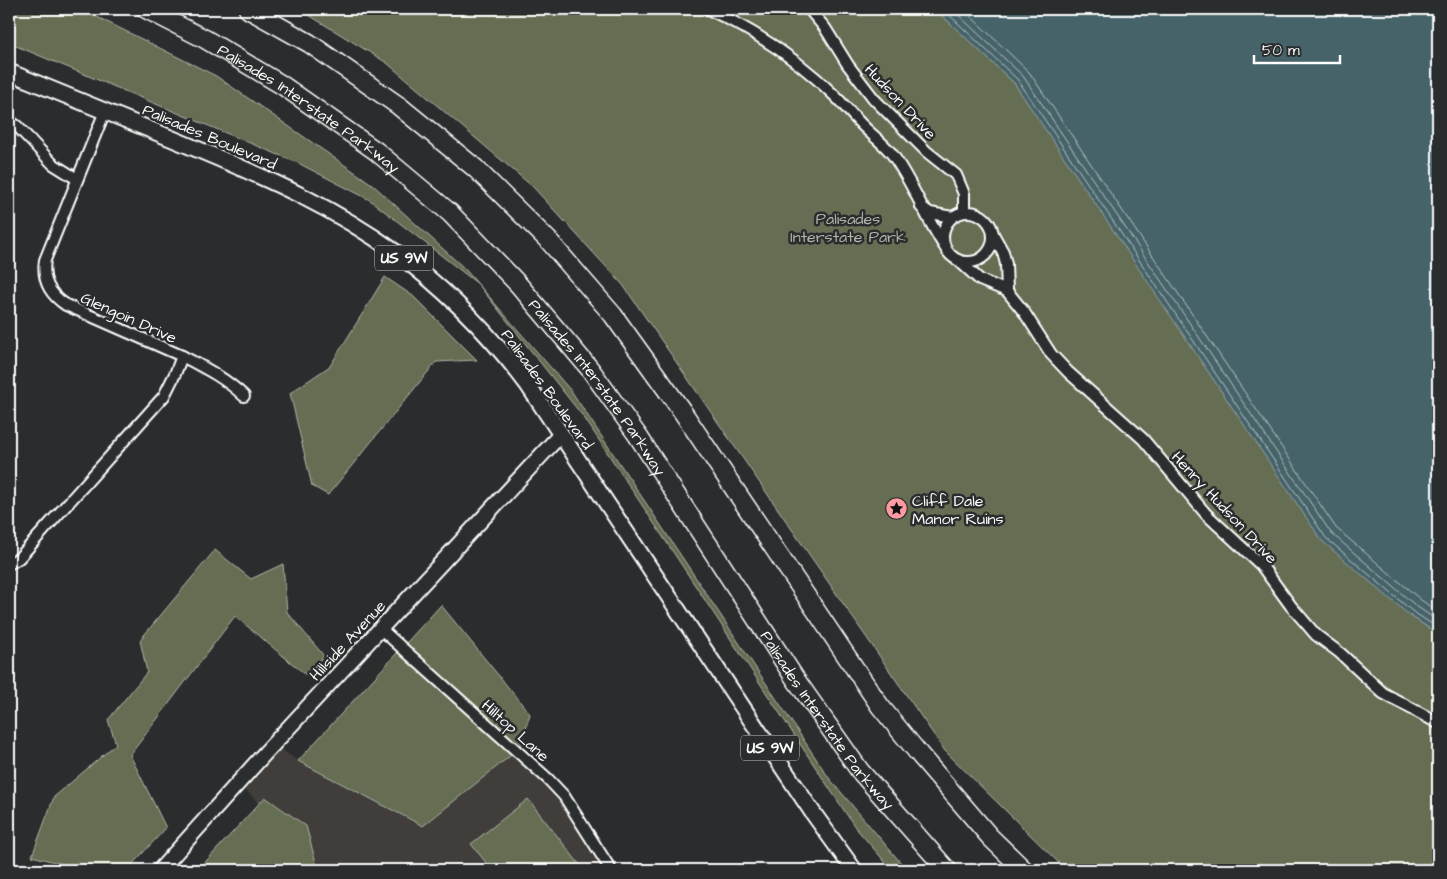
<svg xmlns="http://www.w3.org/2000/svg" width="1447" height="879" viewBox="0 0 1447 879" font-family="'Architects Daughter',sans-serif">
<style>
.built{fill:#3f3c3a}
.green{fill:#656d53;stroke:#b2b6a9}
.water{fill:#46636a;stroke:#90a1a6}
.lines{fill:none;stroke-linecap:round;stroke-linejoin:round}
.shore{stroke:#b5c1c3;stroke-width:1}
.minor-casing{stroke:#fff;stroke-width:14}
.secondary-casing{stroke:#fff;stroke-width:18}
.primary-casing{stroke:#fff;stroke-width:19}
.motorway-casing{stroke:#fff;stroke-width:21}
.minor{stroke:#2a2d2e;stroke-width:10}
.secondary{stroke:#2a2d2e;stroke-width:14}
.primary{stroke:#2a2d2e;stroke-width:15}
.motorway{stroke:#2a2d2e;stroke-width:18}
.labels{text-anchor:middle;stroke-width:5;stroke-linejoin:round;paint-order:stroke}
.shield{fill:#2a2d2e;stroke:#bfc0c0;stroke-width:1}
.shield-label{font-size:15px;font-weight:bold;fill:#fff}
.street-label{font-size:16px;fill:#fff;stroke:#2a2d2e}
.park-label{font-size:16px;fill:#b2b6a9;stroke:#2a2d2e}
.poi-label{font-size:16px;fill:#fff;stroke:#2a2d2e;text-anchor:start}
</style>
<rect width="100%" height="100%" fill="#2a2d2e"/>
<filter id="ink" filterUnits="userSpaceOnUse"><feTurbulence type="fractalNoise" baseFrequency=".02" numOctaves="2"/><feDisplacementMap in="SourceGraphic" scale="10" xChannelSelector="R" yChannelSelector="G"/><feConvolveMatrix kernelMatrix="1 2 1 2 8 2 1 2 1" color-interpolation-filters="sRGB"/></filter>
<g filter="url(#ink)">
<path class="built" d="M 273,744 L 298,761 L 423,826 L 517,750 L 548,779 L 611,870 L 318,870 L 306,826 L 265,797 L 259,803 L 238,783 Z"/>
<g class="green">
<path d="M 9,9 L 81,9 L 216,76 L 372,184 L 464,268 L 572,392 L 829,778 L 907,870 L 892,870 L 855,827 L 585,419 L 478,284 L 370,200 L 298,163 L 9,43 Z"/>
<path d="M 299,9 L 935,9 L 1014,83 L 1409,615 L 1438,634 L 1438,870 L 1066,870 L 945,751 L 623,285 L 533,187 L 387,63 Z"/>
<path d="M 385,277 L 413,296 L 477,360 L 436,362 L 328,495 L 312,486 L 290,393 L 330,366 Z"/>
<path d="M 215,550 L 251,579 L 283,564 L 287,612 L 324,656 L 306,675 L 235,616 L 130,755 L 166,828 L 127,870 L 85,870 L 32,856 L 54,797 L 116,744 L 108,720 L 147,672 L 140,640 Z"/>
<path d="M 441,605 L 530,714 L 520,748 L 423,826 L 298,761 Z"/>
<path d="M 265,797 L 306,826 L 318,870 L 198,870 Z"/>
<path d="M 528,799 L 584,870 L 492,870 L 471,844 Z"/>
</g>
<path class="water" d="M 935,9 L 1438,9 L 1438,634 L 1409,615 L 1322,541 L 1014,83 Z"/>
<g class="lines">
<g class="shore">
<path d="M 943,9 L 1018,80 L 1326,538 L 1412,611 L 1438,628"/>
<path d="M 952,9 L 1023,76 L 1331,533 L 1416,606 L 1438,621"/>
<path d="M 963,9 L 1029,72 L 1336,528 L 1421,600 L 1438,612"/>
</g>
<defs>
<g id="minor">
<path d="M 708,9 C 755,31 799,60 836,97 C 845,106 853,116 862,125 C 872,135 883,143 892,154 C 913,183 925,217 945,247"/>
<path d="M 809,9 L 825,28 L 848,65 L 874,99 L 927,152 L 956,175 L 964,194 L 964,212"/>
<path d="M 9,121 L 17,126 L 53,164 L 77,179"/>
<path d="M 921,207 L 930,213 L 952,217"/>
<circle cx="968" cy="237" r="25"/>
<path d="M 993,234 L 1003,252 L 1006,264 L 1007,291"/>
<path d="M 958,260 L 980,280 L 1007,291 L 1024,312 L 1051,354 L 1068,372 L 1143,439 L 1206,514 L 1261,565 L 1291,606 L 1316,635 L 1340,653 L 1383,693 L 1438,723"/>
<path d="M 182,356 C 205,368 225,378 244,396"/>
<path d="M 9,564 L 19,558 L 164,396 L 175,374 L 182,356 L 66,305 C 49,294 42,280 45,260 L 105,111"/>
<path d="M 381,629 L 548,779 L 564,796 L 611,870"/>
</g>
<path id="secondary" d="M 160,870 L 266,752 L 561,434"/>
<path id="primary" d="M 9,72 C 74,99 140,125 204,152 C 271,180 336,209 395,252 C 446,289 490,334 528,385 L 813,813 L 854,870"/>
<g id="motorway">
<path id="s1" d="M 146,9 L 205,39 L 282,85 L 376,151 L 450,213 L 518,284 L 590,369 L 638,436 L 796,680 L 860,771 L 947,870"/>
<path d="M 248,9 L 309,43 L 399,106 L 475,168 L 549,241 L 613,315 L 682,411 L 880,706 L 919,754 L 990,837 L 1024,870"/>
</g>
</defs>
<use href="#minor" class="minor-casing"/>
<use href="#secondary" class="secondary-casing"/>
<use href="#primary" class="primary-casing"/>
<use href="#motorway" class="motorway-casing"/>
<use href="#minor" class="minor"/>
<use href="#secondary" class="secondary"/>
<use href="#primary" class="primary"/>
<use href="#motorway" class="motorway"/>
</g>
</g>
<defs>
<symbol id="sight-disc" viewBox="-11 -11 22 22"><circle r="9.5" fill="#ff9aa2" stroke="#2a2d2e"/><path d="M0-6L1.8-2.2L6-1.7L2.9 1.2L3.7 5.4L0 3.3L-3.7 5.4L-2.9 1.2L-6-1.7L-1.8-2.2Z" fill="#111"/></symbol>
</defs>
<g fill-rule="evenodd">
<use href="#sight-disc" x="884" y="496" width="25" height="25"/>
</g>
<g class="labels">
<g class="shield">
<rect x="375" y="245.5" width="58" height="25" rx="4"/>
<rect x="741" y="735.5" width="58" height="25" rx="4"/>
</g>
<g class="shield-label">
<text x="404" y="263">US 9W</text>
<text x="770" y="753">US 9W</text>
</g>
<g class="street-label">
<text transform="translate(901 101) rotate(47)" y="6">Hudson Drive</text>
<text dy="6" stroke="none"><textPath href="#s1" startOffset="191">Palisades Interstate Parkway</textPath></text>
<text transform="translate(210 136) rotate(23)" y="6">Palisades Boulevard</text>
<text transform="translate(129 317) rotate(24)" y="6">Glengoin Drive</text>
<text dy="6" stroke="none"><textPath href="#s1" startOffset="596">Palisades Interstate Parkway</textPath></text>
<text transform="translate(548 389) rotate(54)" y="6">Palisades Boulevard</text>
<text transform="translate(1225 507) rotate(47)" y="6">Henry Hudson Drive</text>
<text transform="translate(347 640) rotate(-47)" y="6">Hillside Avenue</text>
<text dy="6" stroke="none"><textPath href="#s1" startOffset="1001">Palisades Interstate Parkway</textPath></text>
<text transform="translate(516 730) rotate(42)" y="6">Hilltop Lane</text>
</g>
<g class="park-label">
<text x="848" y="224">Palisades<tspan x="848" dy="18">Interstate Park</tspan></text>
</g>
<g class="poi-label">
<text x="912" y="506">Cliff Dale<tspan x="912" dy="18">Manor Ruins</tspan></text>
</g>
</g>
<rect width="1447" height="879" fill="none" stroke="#2a2d2e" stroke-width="30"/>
<rect x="15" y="15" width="1417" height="849" fill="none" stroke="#fff" stroke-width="2" filter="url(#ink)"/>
<path d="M1254 55v8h86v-8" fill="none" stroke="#ffffff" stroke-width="2.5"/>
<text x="1262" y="55" font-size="15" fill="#ffffff" stroke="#2a2d2e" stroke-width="4" paint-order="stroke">50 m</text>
</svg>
